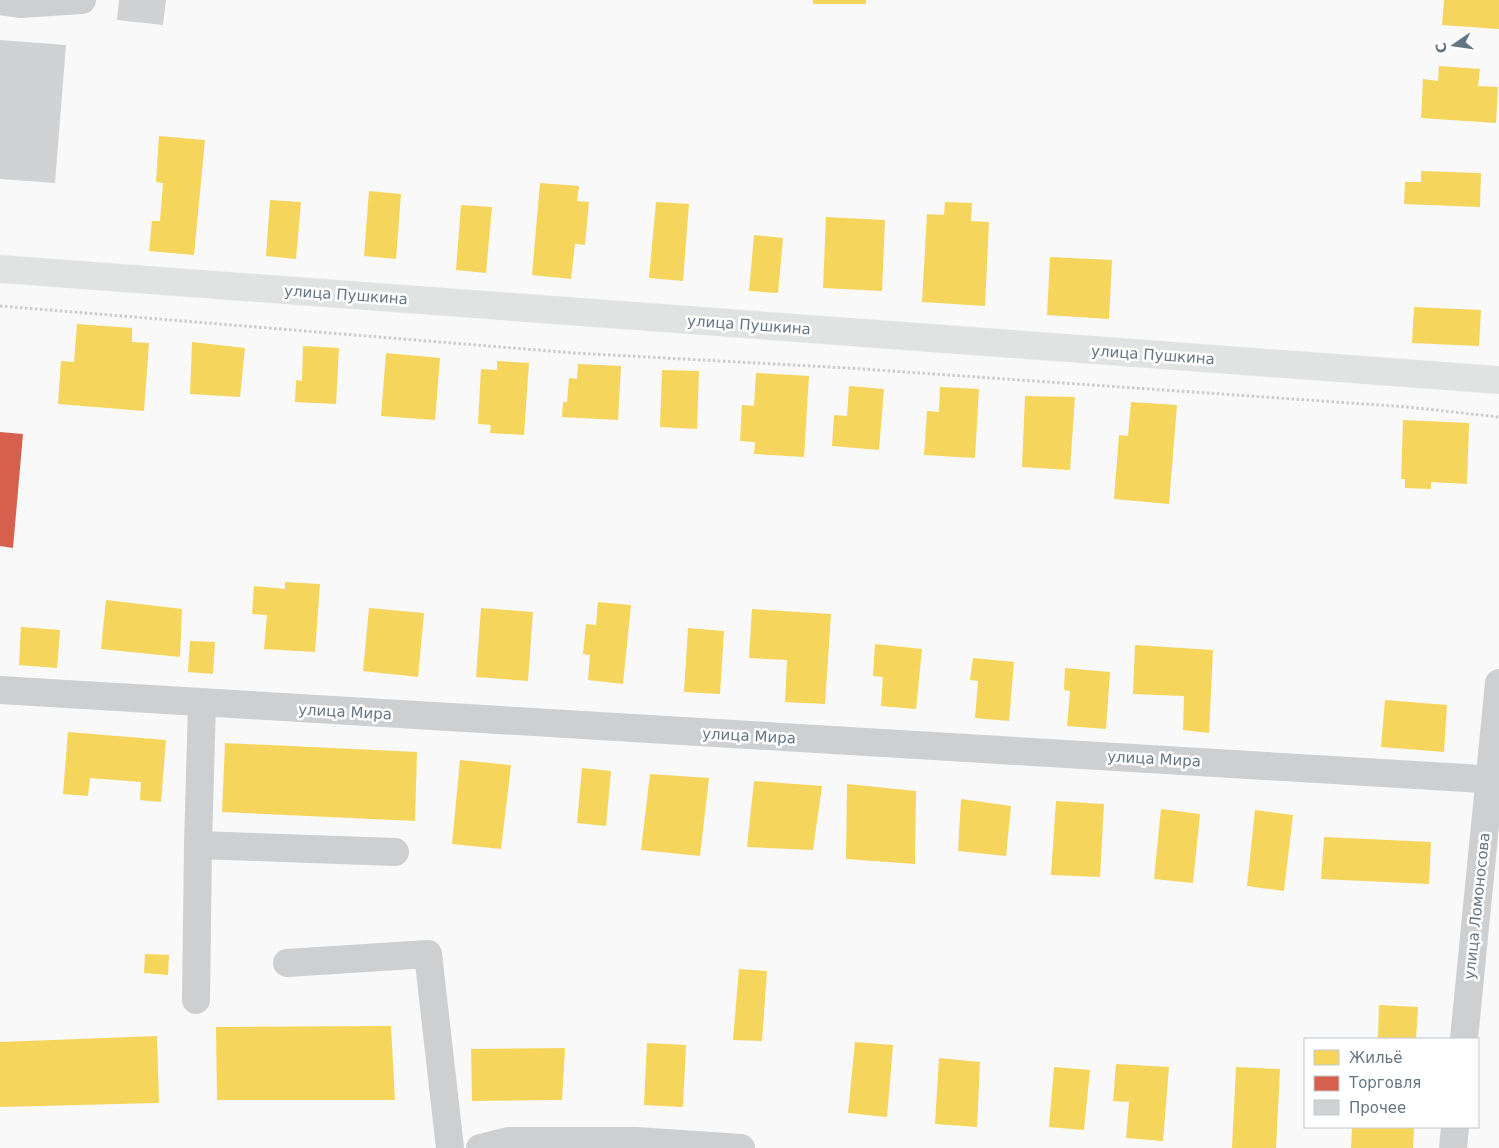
<svg xmlns="http://www.w3.org/2000/svg" width="1499" height="1148" viewBox="0 0 1499 1148" font-family="'DejaVu Sans',sans-serif">
<style>
.homes{fill:#f6d55c}
.shops{fill:#d6604d}
.building{fill:#d0d2d3}
.lines{fill:none;stroke-linecap:round;stroke-linejoin:round}
.path{stroke:#cbcccd;stroke-width:3;stroke-dasharray:2.5 2.5;stroke-linecap:butt}
.minor{stroke:#cecfd0;stroke-width:28}
.major{stroke:#e1e2e2;stroke-width:28}
.labels{text-anchor:middle;stroke-width:5;stroke-linejoin:round;paint-order:stroke}
.street-label{font-size:15px;fill:#657683;stroke:#fff}
</style>
<rect width="100%" height="100%" fill="#f9f9f9"/>
<g class="homes">
<rect x="813" y="0" width="53" height="4"/>
<path d="M 1444,0 L 1499,0 L 1499,29 L 1442,25 Z"/>
<path d="M 1439,66 L 1480,69 L 1478,86 L 1498,87 L 1496,123 L 1421,118 L 1423,79 L 1438,81 Z"/>
<path d="M 159,136 L 205,140 L 194,255 L 149,251 L 152,221 L 160,221 L 163,183 L 156,182 Z"/>
<path d="M 1421,171 L 1481,173 L 1480,207 L 1404,204 L 1405,182 L 1421,182 Z"/>
<path d="M 540,183 L 579,186 L 577,201 L 589,202 L 585,245 L 575,244 L 571,279 L 532,275 Z"/>
<path d="M 369,191 L 401,194 L 396,259 L 364,256 Z"/>
<path d="M 270,200 L 301,202 L 296,259 L 266,256 Z"/>
<path d="M 656,202 L 689,204 L 683,281 L 649,278 Z"/>
<path d="M 945,202 L 972,203 L 971,221 L 989,222 L 985,306 L 922,302 L 927,214 L 944,215 Z"/>
<path d="M 461,205 L 492,207 L 486,273 L 456,270 Z"/>
<path d="M 826,217 L 885,220 L 882,291 L 823,288 Z"/>
<path d="M 754,235 L 783,238 L 778,293 L 749,291 Z"/>
<path d="M 1050,257 L 1112,260 L 1109,319 L 1047,315 Z"/>
<path d="M 1414,307 L 1481,310 L 1479,346 L 1412,343 Z"/>
<path d="M 77,324 L 132,328 L 132,342 L 149,343 L 144,411 L 58,404 L 61,361 L 74,362 Z"/>
<path d="M 192,342 L 245,348 L 240,397 L 190,394 Z"/>
<path d="M 303,346 L 339,348 L 336,404 L 295,402 L 296,380 L 302,381 Z"/>
<path d="M 386,353 L 440,358 L 435,420 L 381,416 Z"/>
<path d="M 497,361 L 529,363 L 524,435 L 490,433 L 491,425 L 478,424 L 481,369 L 497,370 Z"/>
<path d="M 578,364 L 621,366 L 618,420 L 562,417 L 563,402 L 567,402 L 569,378 L 577,379 Z"/>
<path d="M 662,370 L 699,371 L 697,429 L 660,427 Z"/>
<path d="M 756,373 L 809,376 L 804,457 L 754,454 L 755,442 L 740,441 L 742,405 L 754,406 Z"/>
<path d="M 849,386 L 884,389 L 879,450 L 832,446 L 834,415 L 847,416 Z"/>
<path d="M 940,387 L 979,389 L 975,458 L 924,455 L 927,411 L 939,412 Z"/>
<path d="M 1025,396 L 1075,397 L 1070,470 L 1022,467 Z"/>
<path d="M 1131,402 L 1177,405 L 1169,504 L 1114,499 L 1119,435 L 1128,436 Z"/>
<path d="M 1403,420 L 1469,423 L 1467,484 L 1431,482 L 1431,489 L 1405,488 L 1405,479 L 1401,479 Z"/>
<path d="M 285,582 L 320,584 L 315,652 L 264,649 L 267,615 L 252,614 L 254,586 L 285,589 Z"/>
<path d="M 106,600 L 182,609 L 180,657 L 101,649 Z"/>
<path d="M 598,602 L 631,605 L 623,684 L 588,680 L 590,655 L 583,654 L 586,624 L 596,625 Z"/>
<path d="M 369,608 L 424,613 L 418,677 L 363,671 Z"/>
<path d="M 481,608 L 533,612 L 528,681 L 476,677 Z"/>
<path d="M 752,609 L 831,614 L 825,704 L 785,702 L 787,660 L 749,658 Z"/>
<path d="M 21,627 L 60,630 L 57,668 L 19,665 Z"/>
<path d="M 688,628 L 724,631 L 720,694 L 684,692 Z"/>
<path d="M 190,641 L 215,642 L 213,674 L 188,672 Z"/>
<path d="M 875,644 L 922,649 L 916,709 L 881,706 L 883,677 L 873,676 Z"/>
<path d="M 1135,645 L 1213,650 L 1209,733 L 1183,730 L 1184,696 L 1133,694 Z"/>
<path d="M 973,658 L 1014,662 L 1009,721 L 975,718 L 978,681 L 970,680 Z"/>
<path d="M 1065,668 L 1110,672 L 1106,729 L 1067,726 L 1070,691 L 1064,690 Z"/>
<path d="M 1385,700 L 1447,705 L 1444,752 L 1381,747 Z"/>
<path d="M 68,732 L 166,740 L 161,802 L 140,800 L 141,782 L 90,778 L 88,796 L 63,794 Z"/>
<path d="M 225,743 L 417,752 L 415,821 L 222,812 Z"/>
<path d="M 460,760 L 511,765 L 501,849 L 452,844 Z"/>
<path d="M 582,768 L 611,771 L 606,826 L 577,823 Z"/>
<path d="M 650,774 L 709,778 L 700,856 L 641,850 Z"/>
<path d="M 754,781 L 822,786 L 813,850 L 747,847 Z"/>
<path d="M 847,784 L 916,791 L 915,864 L 846,859 Z"/>
<path d="M 961,799 L 1011,806 L 1006,856 L 958,851 Z"/>
<path d="M 1056,801 L 1104,804 L 1100,877 L 1051,875 Z"/>
<path d="M 1161,809 L 1200,814 L 1193,883 L 1154,879 Z"/>
<path d="M 1255,810 L 1293,815 L 1284,891 L 1247,886 Z"/>
<path d="M 1324,837 L 1431,842 L 1429,884 L 1321,879 Z"/>
<path d="M 145,954 L 169,955 L 168,975 L 144,973 Z"/>
<path d="M 739,969 L 767,971 L 762,1041 L 733,1040 Z"/>
<path d="M 1379,1005 L 1418,1007 L 1416,1039 L 1378,1039 Z"/>
<path d="M 391,1026 L 395,1100 L 217,1100 L 216,1027 Z"/>
<path d="M 157,1036 L 159,1103 L 0,1107 L 0,1042 Z"/>
<path d="M 855,1042 L 893,1045 L 887,1117 L 848,1113 Z"/>
<path d="M 647,1043 L 686,1045 L 683,1107 L 644,1105 Z"/>
<path d="M 565,1048 L 562,1100 L 472,1101 L 471,1049 Z"/>
<path d="M 939,1058 L 980,1062 L 977,1127 L 935,1124 Z"/>
<path d="M 1116,1064 L 1169,1067 L 1163,1141 L 1126,1138 L 1129,1102 L 1113,1101 Z"/>
<path d="M 1054,1067 L 1090,1070 L 1084,1130 L 1049,1127 Z"/>
<path d="M 1236,1067 L 1280,1069 L 1276,1148 L 1232,1148 Z"/>
<path d="M 1352,1127 L 1414,1127 L 1413,1148 L 1351,1148 Z"/>
</g>
<path class="shops" d="M 0,432 L 23,434 L 13,548 L 0,546 Z"/>
<g class="building">
<path d="M 119,0 L 166,0 L 163,25 L 117,20 Z"/>
<path d="M 0,40 L 66,45 L 55,183 L 0,179 Z"/>
</g>
<g class="lines">
<path class="path" d="M 0,306 L 574,353 L 848,368 L 1408,407 L 1499,417"/>
<g class="minor">
<path d="M 0,1 L 20,4 L 82,0"/>
<path d="M 0,690 L 1499,780"/>
<path d="M 198,845 L 202,704"/>
<path d="M 287,963 L 428,954 L 450,1148"/>
<path d="M 196,1000 L 198,845 L 395,852"/>
<path d="M 1464,1039 L 1499,683"/>
<path d="M 480,1148 L 508,1141 L 636,1141 L 741,1148"/>
<path d="M 1453,1148 L 1455,1127"/>
</g>
<path class="major" d="M 0,269 L 1499,380"/>
</g>
<g class="labels">
<g class="street-label">
<text transform="translate(346 295) rotate(4)" y="5">улица Пушкина</text>
<text transform="translate(749 325) rotate(4)" y="5">улица Пушкина</text>
<text transform="translate(1153 355) rotate(4)" y="5">улица Пушкина</text>
<text transform="translate(345 712) rotate(3)" y="5">улица Мира</text>
<text transform="translate(749 736) rotate(3)" y="5">улица Мира</text>
<text transform="translate(1154 759) rotate(3)" y="5">улица Мира</text>
<text transform="translate(1477 906) rotate(-84)" y="5">улица Ломоносова</text>
</g>
</g>
<rect x="1304" y="1038" width="175" height="90" fill="#ffffff" stroke="#c1c8cd"/>
<rect x="1314" y="1050" width="25" height="15" fill="#f6d55c" stroke="#c1c8cd"/>
<text x="1349" y="1063" font-size="15" fill="#657683">Жильё</text>
<rect x="1314" y="1076" width="25" height="15" fill="#d6604d" stroke="#c1c8cd"/>
<text x="1349" y="1088" font-size="15" fill="#657683">Торговля</text>
<rect x="1314" y="1100" width="25" height="15" fill="#d0d2d3" stroke="#c1c8cd"/>
<text x="1349" y="1113" font-size="15" fill="#657683">Прочее</text>
<g transform="translate(1454 45) rotate(257)" stroke="#ffffff" stroke-width="4" paint-order="stroke">
<path d="M0-4L9 19L0 12L-9 19Z" fill="#657683"/>
<text y="-8" font-size="14" font-weight="bold" text-anchor="middle" fill="#657683">С</text>
</g>
</svg>
